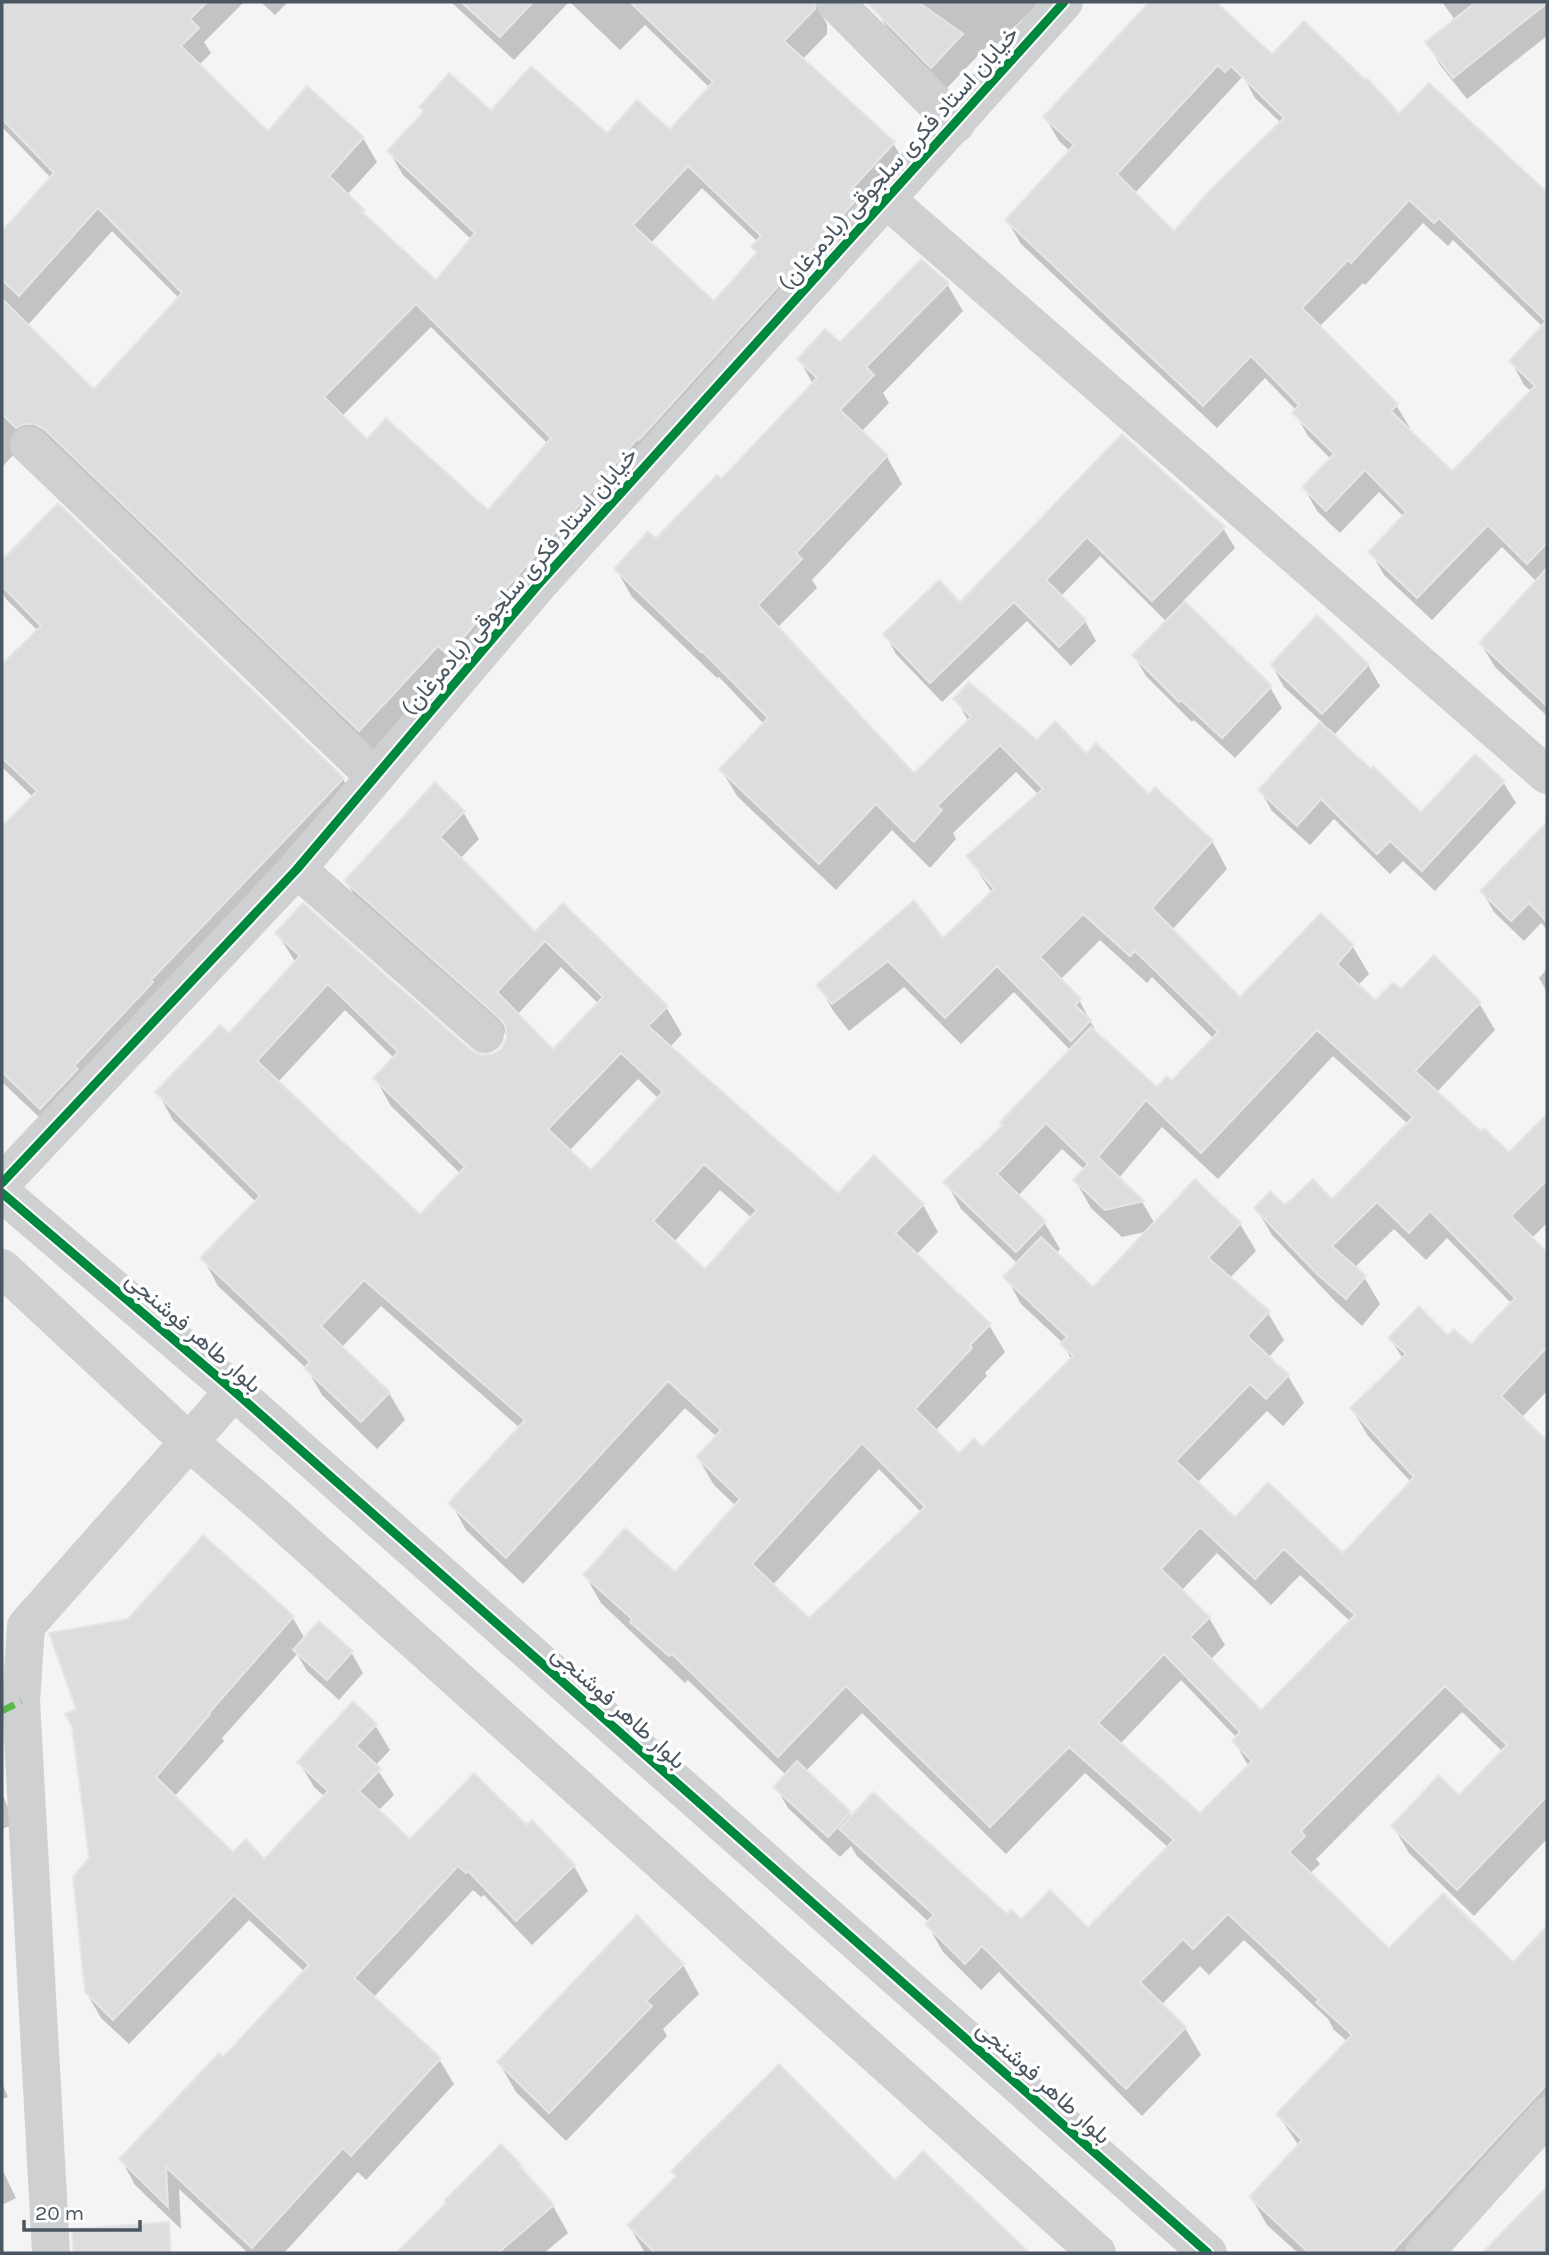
<svg xmlns="http://www.w3.org/2000/svg" width="1549" height="2255" viewBox="0 0 1549 2255" font-family="Karla,Vazirmatn,sans-serif">
<style>
.shadow{fill:#0003;fill-rule:evenodd}
.building{fill:#ddddde;stroke:#e5e6e7;stroke-width:2;fill-rule:evenodd}
.lines{fill:none;stroke-linecap:round;stroke-linejoin:round}
.minor{stroke:#ced0d2;stroke-width:38}
.tertiary{stroke:#ced0d2;stroke-width:38}
.quiet{stroke:#58b947;stroke-width:7;stroke-dasharray:14 7;stroke-linecap:butt}
.cycleway-casing{stroke:#fff;stroke-width:13}
.cycleway{stroke:#00873e;stroke-width:9}
.labels{text-anchor:middle;stroke-width:7;stroke-linejoin:round;paint-order:stroke}
.street-label{font-size:23px;fill:#4a5661;stroke:#fff}
</style>
<rect width="100%" height="100%" fill="#f4f4f4"/>
<g class="shadow">
<path d="M 6,2 L 244,2 L 204,42 L 211,53 L 198,66 L 268,133 L 363,138 L 377,162 L 347,195 L 363,211 L 368,220 L 436,282 L 472,240 L 403,175 L 389,151 L 425,113 L 421,107 L 491,112 L 607,136 L 670,132 L 710,88 L 645,25 L 620,50 L 570,2 L 814,2 L 827,24 L 827,34 L 802,60 L 893,143 L 907,167 L 373,754 L 24,444 L 2,467 L 2,234 L 51,178 L 2,127 L 2,6 ZM 702,188 L 758,242 L 753,247 L 757,255 L 714,303 L 650,244 ZM 112,231 L 179,298 L 94,392 L 27,326 ZM 431,327 L 548,444 L 489,513 L 367,441 L 341,417 Z"/>
<path d="M 261,2 L 288,2 L 275,15 Z"/>
<path d="M 451,2 L 569,2 L 514,60 Z"/>
<path d="M 886,2 L 1040,2 L 997,44 L 992,41 L 945,90 L 891,35 L 877,11 Z"/>
<path d="M 1146,2 L 1213,2 L 1247,33 L 1262,60 L 1399,115 L 1429,85 L 1547,195 L 1547,716 L 1495,667 L 1481,644 L 1537,582 L 1502,547 L 1432,620 L 1384,575 L 1371,552 L 1404,517 L 1379,492 L 1340,533 L 1317,511 L 1304,488 L 1331,459 L 1308,436 L 1295,413 L 1297,411 L 1265,378 L 1217,428 L 1021,244 L 1007,220 L 1071,152 L 1059,141 L 1045,117 L 1148,5 ZM 1243,76 L 1255,98 L 1281,123 L 1174,234 L 1134,194 ZM 1423,223 L 1448,246 L 1453,240 L 1543,327 L 1511,361 L 1524,385 L 1531,391 L 1452,474 L 1408,430 L 1410,428 L 1396,405 L 1319,327 L 1363,283 L 1365,285 Z"/>
<path d="M 1442,2 L 1547,2 L 1547,36 L 1467,99 L 1440,65 L 1427,42 L 1455,20 Z"/>
<path d="M 947,284 L 963,311 L 883,393 L 889,403 L 861,432 L 887,457 L 902,484 L 812,580 L 817,588 L 777,628 L 914,776 L 969,722 L 956,699 L 1037,742 L 1086,755 L 1149,796 L 1212,841 L 1227,869 L 1172,930 L 1240,1000 L 1321,916 L 1353,947 L 1369,974 L 1357,986 L 1375,1002 L 1401,991 L 1479,1003 L 1495,1030 L 1436,1093 L 1481,1134 L 1509,1154 L 1540,1124 L 1547,1131 L 1547,1223 L 1531,1239 L 1547,1255 L 1547,1391 L 1521,1418 L 1547,1444 L 1547,1839 L 1474,1916 L 1409,1853 L 1393,1826 L 1459,1797 L 1503,1752 L 1462,1712 L 1316,1859 L 1320,1864 L 1309,1874 L 1389,1951 L 1513,1964 L 1547,1929 L 1547,2128 L 1432,2253 L 1298,2253 L 1267,2225 L 1251,2197 L 1299,2146 L 1278,2115 L 1348,2042 L 1334,2030 L 1328,2019 L 1244,1940 L 1209,1975 L 1200,1966 L 1161,2005 L 1185,2028 L 1201,2055 L 1142,2116 L 999,1972 L 981,1990 L 943,1952 L 927,1924 L 929,1922 L 857,1856 L 851,1846 L 840,1857 L 788,1808 L 776,1787 L 786,1775 L 688,1680 L 685,1683 L 601,1603 L 585,1575 L 675,1574 L 736,1506 L 714,1485 L 698,1458 L 717,1437 L 685,1408 L 523,1584 L 466,1530 L 451,1503 L 520,1428 L 381,1306 L 341,1348 L 389,1393 L 405,1420 L 377,1449 L 322,1395 L 307,1369 L 218,1286 L 203,1258 L 256,1202 L 173,1120 L 158,1093 L 229,1036 L 296,963 L 277,933 L 470,1052 L 481,1057 L 493,1056 L 502,1050 L 509,1037 L 362,909 L 346,881 L 463,812 L 479,839 L 460,859 L 535,933 L 666,1007 L 682,1034 L 670,1047 L 838,1195 L 923,1205 L 938,1232 L 916,1255 L 989,1325 L 1005,1352 L 985,1373 L 987,1376 L 935,1431 L 959,1456 L 982,1450 L 1072,1361 L 1063,1343 L 1021,1304 L 1006,1277 L 1018,1264 L 961,1209 L 946,1182 L 1005,1126 L 1071,1051 L 1014,992 L 961,1044 L 904,987 L 849,1031 L 834,1012 L 818,985 L 943,941 L 992,893 L 968,856 L 1039,795 L 1016,772 L 953,833 L 956,839 L 930,868 L 892,830 L 836,890 L 737,796 L 721,769 L 764,724 L 719,677 L 717,678 L 632,597 L 616,569 L 656,541 L 721,482 L 813,384 L 799,359 L 840,345 ZM 1100,940 L 1147,983 L 1152,977 L 1214,1039 L 1173,1083 L 1157,1089 L 1099,1037 L 1079,1000 L 1060,980 ZM 561,967 L 599,1004 L 553,1052 L 517,1015 ZM 345,1010 L 394,1058 L 375,1078 L 391,1106 L 461,1174 L 420,1216 L 278,1082 ZM 1333,1056 L 1408,1124 L 1332,1202 L 1285,1208 L 1256,1208 L 1272,1235 L 1335,1301 L 1362,1326 L 1380,1304 L 1364,1277 L 1354,1268 L 1394,1229 L 1426,1260 L 1447,1238 L 1512,1304 L 1471,1347 L 1448,1337 L 1390,1338 L 1403,1359 L 1352,1409 L 1368,1436 L 1412,1483 L 1343,1555 L 1235,1519 L 1197,1483 L 1267,1411 L 1283,1426 L 1304,1403 L 1288,1376 L 1268,1358 L 1284,1340 L 1268,1313 L 1229,1279 L 1256,1251 L 1240,1224 L 1155,1224 L 1142,1202 L 1118,1179 L 1162,1127 L 1218,1179 ZM 638,1079 L 659,1099 L 592,1173 L 569,1151 ZM 1062,1149 L 1085,1170 L 1075,1180 L 1091,1208 L 1122,1237 L 1149,1231 L 1093,1290 L 1056,1254 L 1060,1249 L 1044,1222 L 1018,1196 ZM 720,1190 L 752,1218 L 705,1272 L 674,1242 ZM 879,1469 L 922,1513 L 809,1621 L 772,1586 ZM 1217,1553 L 1271,1605 L 1300,1575 L 1351,1622 L 1261,1713 L 1210,1660 L 1225,1645 L 1209,1618 L 1181,1591 ZM 1181,1680 L 1237,1738 L 1234,1741 L 1249,1767 L 1201,1816 L 1120,1744 ZM 862,1713 L 1006,1854 L 1085,1773 L 1169,1848 L 1088,1930 L 1021,1922 L 1007,1916 L 852,1817 L 805,1772 Z"/>
<path d="M 1122,436 L 1223,528 L 1235,548 L 1183,601 L 1270,687 L 1282,708 L 1235,758 L 1194,720 L 1192,722 L 1146,676 L 1134,656 L 1167,622 L 1100,556 L 1060,597 L 1085,621 L 1096,641 L 1071,666 L 1027,621 L 942,702 L 896,654 L 885,634 L 960,605 Z"/>
<path d="M 58,505 L 343,779 L 357,804 L 56,1133 L 2,1082 L 2,841 L 6,837 L 2,828 L 33,797 L 2,767 L 2,680 L 6,675 L 2,666 L 38,631 L 6,599 L 2,592 L 2,563 Z"/>
<path d="M 1317,618 L 1368,665 L 1380,686 L 1335,734 L 1329,728 L 1333,737 L 1421,815 L 1503,782 L 1516,803 L 1435,891 L 1403,861 L 1390,874 L 1334,819 L 1310,845 L 1272,811 L 1260,790 L 1323,723 L 1284,687 L 1272,666 Z"/>
<path d="M 1547,824 L 1547,929 L 1541,923 L 1524,941 L 1494,912 L 1482,891 Z"/>
<path d="M 1547,969 L 1547,992 L 1539,978 Z"/>
<path d="M 203,1538 L 293,1618 L 305,1639 L 351,1652 L 363,1673 L 339,1700 L 307,1671 L 297,1654 L 222,1738 L 224,1741 L 174,1797 L 233,1854 L 264,1861 L 325,1797 L 314,1787 L 299,1762 L 375,1725 L 390,1750 L 375,1766 L 394,1795 L 378,1811 L 410,1842 L 527,1828 L 574,1866 L 588,1891 L 532,1945 L 484,1895 L 481,1897 L 473,1890 L 373,1998 L 439,2059 L 454,2084 L 366,2180 L 358,2172 L 284,2253 L 248,2253 L 179,2189 L 181,2229 L 135,2185 L 121,2159 L 223,2060 L 305,1972 L 249,1920 L 129,2044 L 101,2018 L 86,1992 L 91,1859 L 78,1710 L 129,1621 Z"/>
<path d="M 2,1793 L 15,1824 L 2,1829 Z"/>
<path d="M 683,1965 L 699,1994 L 663,2029 L 667,2036 L 566,2141 L 516,2092 L 499,2063 Z"/>
<path d="M 2,2083 L 8,2097 L 2,2099 Z"/>
<path d="M 501,2147 L 521,2166 L 553,2206 L 568,2233 L 544,2253 L 399,2253 Z"/>
<path d="M 923,2154 L 1027,2253 L 645,2253 L 629,2226 L 677,2178 L 673,2172 L 895,2182 Z"/>
<path d="M 2,2169 L 16,2198 L 2,2205 Z"/>
<path d="M 1547,2188 L 1547,2253 L 1485,2253 Z"/>
</g>
<g class="building">
<path d="M 2,2 L 207,2 L 190,19 L 199,28 L 181,46 L 268,131 L 307,86 L 364,137 L 329,176 L 365,210 L 362,212 L 436,280 L 475,233 L 387,151 L 424,111 L 419,107 L 449,73 L 491,110 L 531,66 L 607,133 L 637,100 L 670,129 L 713,82 L 630,2 L 814,2 L 815,9 L 784,41 L 895,142 L 849,192 L 857,199 L 639,440 L 638,438 L 448,655 L 438,646 L 359,731 L 44,429 L 34,424 L 24,424 L 16,428 L 2,414 L 2,299 L 94,389 L 182,293 L 98,208 L 19,296 L 2,280 L 2,231 L 54,173 L 2,119 ZM 688,166 L 761,236 L 751,247 L 757,252 L 714,301 L 633,225 ZM 416,304 L 551,438 L 488,510 L 386,418 L 367,439 L 324,397 Z"/>
<path d="M 461,2 L 533,2 L 500,37 Z"/>
<path d="M 866,2 L 918,2 L 963,34 L 931,68 Z"/>
<path d="M 1149,2 L 1216,2 L 1272,54 L 1304,21 L 1365,79 L 1367,78 L 1399,113 L 1429,83 L 1547,192 L 1547,543 L 1527,564 L 1488,525 L 1417,598 L 1368,552 L 1406,512 L 1365,470 L 1326,511 L 1302,487 L 1334,454 L 1292,413 L 1299,405 L 1251,356 L 1203,406 L 1005,220 L 1074,145 L 1043,117 ZM 1218,65 L 1225,72 L 1231,66 L 1284,118 L 1211,189 L 1174,231 L 1117,174 ZM 1409,200 L 1434,223 L 1439,218 L 1546,321 L 1509,361 L 1535,386 L 1452,471 L 1391,411 L 1398,404 L 1302,308 L 1348,260 L 1351,263 Z"/>
<path d="M 1476,2 L 1547,3 L 1453,78 L 1425,42 Z"/>
<path d="M 921,259 L 949,283 L 866,367 L 874,375 L 840,410 L 888,455 L 796,553 L 802,559 L 758,605 L 914,773 L 971,717 L 953,699 L 969,682 L 1037,740 L 1055,721 L 1086,753 L 1096,743 L 1149,794 L 1155,787 L 1213,840 L 1152,908 L 1240,997 L 1321,913 L 1354,945 L 1337,964 L 1375,1000 L 1393,982 L 1401,989 L 1434,955 L 1481,1002 L 1415,1071 L 1481,1131 L 1484,1128 L 1509,1152 L 1547,1114 L 1547,1180 L 1511,1216 L 1547,1252 L 1547,1347 L 1501,1396 L 1547,1441 L 1547,1796 L 1457,1890 L 1391,1826 L 1439,1775 L 1459,1795 L 1507,1745 L 1445,1686 L 1301,1831 L 1305,1836 L 1289,1852 L 1389,1948 L 1443,1893 L 1513,1962 L 1547,1926 L 1547,2084 L 1391,2253 L 1309,2253 L 1249,2197 L 1302,2140 L 1276,2114 L 1352,2035 L 1316,2002 L 1319,2000 L 1228,1914 L 1193,1949 L 1183,1939 L 1140,1982 L 1186,2027 L 1126,2089 L 982,1946 L 965,1964 L 925,1924 L 934,1915 L 839,1829 L 873,1792 L 1007,1914 L 1011,1909 L 1021,1919 L 1050,1890 L 1088,1927 L 1174,1840 L 1069,1747 L 990,1827 L 846,1686 L 778,1757 L 672,1654 L 669,1656 L 630,1622 L 632,1619 L 583,1575 L 625,1528 L 675,1572 L 740,1499 L 696,1457 L 721,1430 L 668,1381 L 506,1558 L 448,1503 L 525,1420 L 364,1280 L 321,1326 L 390,1392 L 361,1422 L 304,1368 L 310,1362 L 200,1258 L 260,1196 L 155,1092 L 220,1025 L 229,1033 L 300,956 L 275,933 L 303,903 L 471,1050 L 481,1055 L 493,1054 L 501,1049 L 507,1038 L 505,1026 L 499,1018 L 344,881 L 435,782 L 465,811 L 440,837 L 535,931 L 563,903 L 668,1006 L 648,1026 L 769,1133 L 838,1193 L 874,1155 L 924,1204 L 895,1233 L 991,1324 L 970,1345 L 972,1348 L 915,1409 L 959,1453 L 974,1438 L 982,1447 L 1073,1356 L 1060,1344 L 1067,1337 L 1003,1277 L 1041,1237 L 1093,1287 L 1195,1179 L 1241,1223 L 1208,1258 L 1270,1311 L 1247,1336 L 1289,1375 L 1266,1399 L 1250,1384 L 1176,1461 L 1235,1517 L 1268,1482 L 1343,1553 L 1414,1477 L 1350,1408 L 1406,1354 L 1388,1338 L 1419,1306 L 1448,1335 L 1454,1329 L 1471,1344 L 1515,1298 L 1430,1211 L 1409,1233 L 1377,1202 L 1332,1246 L 1366,1276 L 1346,1299 L 1317,1274 L 1254,1208 L 1270,1191 L 1285,1205 L 1313,1179 L 1332,1199 L 1413,1117 L 1317,1030 L 1201,1153 L 1146,1100 L 1098,1157 L 1144,1201 L 1105,1210 L 1073,1180 L 1088,1164 L 1046,1123 L 997,1174 L 1046,1221 L 1016,1252 L 943,1182 L 1003,1125 L 1000,1122 L 1091,1027 L 1157,1087 L 1167,1076 L 1172,1080 L 1218,1032 L 1135,951 L 1130,956 L 1083,914 L 1040,957 L 1081,999 L 1075,1005 L 1091,1020 L 1071,1041 L 997,966 L 945,1018 L 888,961 L 832,1004 L 816,985 L 914,900 L 943,938 L 994,889 L 966,856 L 1043,789 L 1000,745 L 937,806 L 942,810 L 914,842 L 876,804 L 819,864 L 719,769 L 768,718 L 702,651 L 701,652 L 614,569 L 648,531 L 656,538 L 717,475 L 721,479 L 817,378 L 797,359 L 825,329 L 840,342 ZM 545,941 L 603,997 L 553,1049 L 497,992 ZM 328,984 L 398,1052 L 373,1078 L 465,1167 L 420,1214 L 257,1061 ZM 621,1053 L 663,1092 L 591,1170 L 548,1129 ZM 704,1164 L 757,1210 L 705,1269 L 653,1221 ZM 862,1443 L 925,1507 L 809,1618 L 752,1564 ZM 1200,1527 L 1255,1579 L 1284,1549 L 1355,1615 L 1261,1710 L 1190,1637 L 1210,1617 L 1161,1569 ZM 1164,1654 L 1240,1732 L 1232,1741 L 1252,1761 L 1200,1813 L 1098,1723 Z"/>
<path d="M 1122,434 L 1225,527 L 1152,601 L 1087,537 L 1046,580 L 1086,620 L 1059,647 L 1014,602 L 930,683 L 883,634 L 939,580 L 960,602 Z"/>
<path d="M 58,503 L 344,778 L 151,980 L 153,982 L 74,1066 L 78,1069 L 40,1109 L 2,1072 L 2,826 L 37,791 L 2,758 L 2,664 L 41,626 L 2,586 L 2,560 Z"/>
<path d="M 1547,568 L 1547,706 L 1479,643 Z"/>
<path d="M 1185,601 L 1272,686 L 1222,738 L 1181,700 L 1179,702 L 1132,655 Z"/>
<path d="M 1317,615 L 1369,664 L 1322,714 L 1270,665 Z"/>
<path d="M 1320,722 L 1371,769 L 1373,766 L 1421,812 L 1475,754 L 1505,781 L 1422,871 L 1390,841 L 1377,854 L 1321,799 L 1297,826 L 1258,790 Z"/>
<path d="M 1547,822 L 1547,922 L 1529,903 L 1511,921 L 1480,891 Z"/>
<path d="M 203,1535 L 294,1616 L 209,1713 L 210,1714 L 156,1777 L 233,1852 L 246,1839 L 264,1859 L 328,1791 L 297,1762 L 353,1701 L 377,1724 L 356,1746 L 381,1769 L 359,1791 L 410,1839 L 474,1773 L 527,1825 L 532,1820 L 575,1865 L 516,1921 L 468,1871 L 466,1873 L 458,1866 L 354,1978 L 441,2058 L 351,2156 L 343,2148 L 252,2248 L 166,2167 L 168,2207 L 119,2159 L 219,2053 L 223,2057 L 309,1965 L 234,1895 L 113,2020 L 85,1992 L 73,1877 L 89,1858 L 72,1727 L 65,1714 L 76,1709 L 49,1633 L 128,1619 Z"/>
<path d="M 319,1621 L 353,1651 L 327,1680 L 293,1650 Z"/>
<path d="M 797,1761 L 851,1812 L 828,1837 L 773,1787 Z"/>
<path d="M 637,1915 L 684,1964 L 646,2001 L 652,2006 L 549,2113 L 497,2062 Z"/>
<path d="M 779,2064 L 895,2180 L 923,2151 L 1030,2253 L 655,2253 L 627,2225 L 676,2176 L 671,2171 Z"/>
<path d="M 501,2144 L 522,2165 L 520,2166 L 554,2205 L 498,2253 L 396,2253 L 446,2203 L 444,2201 Z"/>
<path d="M 1547,2187 L 1547,2253 L 1482,2253 L 1522,2212 Z"/>
<path d="M 169,2222 L 171,2253 L 73,2253 L 72,2229 Z"/>
</g>
<g class="lines">
<g class="minor">
<path d="M 835,2 L 956,124"/>
<path d="M 886,199 L 1547,775"/>
<path d="M 29,445 L 374,776"/>
<path d="M 297,869 L 485,1034"/>
<path d="M 2,1183 L 297,869 L 537,586 L 1064,2"/>
<path d="M 51,2253 L 21,1701 L 26,1626 L 234,1391"/>
<path d="M 1424,2253 L 1547,2116"/>
</g>
<g class="tertiary">
<path d="M 2,1193 L 234,1391 L 1208,2253"/>
<path d="M 2,1268 L 189,1442 L 272,1513 L 1097,2253"/>
</g>
<path class="quiet" d="M 2,1711 L 21,1701"/>
<defs>
<g id="cycleway">
<path d="M 2,1183 L 297,869 L 537,586 L 1064,2"/>
<path d="M 2,1193 L 234,1391 L 1208,2253"/>
</g>
</defs>
<use href="#cycleway" class="cycleway-casing"/>
<use href="#cycleway" class="cycleway"/>
</g>
<g class="labels">
<g class="street-label">
<text transform="translate(898 158) rotate(-48)" y="8">خیابان استاد فکری سلجوقی (بادمرغان)</text>
<text transform="translate(519 581) rotate(-49)" y="8">خیابان استاد فکری سلجوقی (بادمرغان)</text>
<text transform="translate(194 1332) rotate(41)" y="8">بلوار طاهر فوشنجی</text>
<text transform="translate(619 1707) rotate(42)" y="8">بلوار طاهر فوشنجی</text>
<text transform="translate(1044 2082) rotate(42)" y="8">بلوار طاهر فوشنجی</text>
</g>
</g>
<rect width="1549" height="2255" fill="none" stroke="#4a5661" stroke-width="7"/>
<path d="M24 2220v10h116v-10" fill="none" stroke="#4a5661" stroke-width="3.5"/>
<text x="35" y="2220" font-size="21" fill="#4a5661" stroke="#ffffff" stroke-width="5" paint-order="stroke">20 m</text>
</svg>
